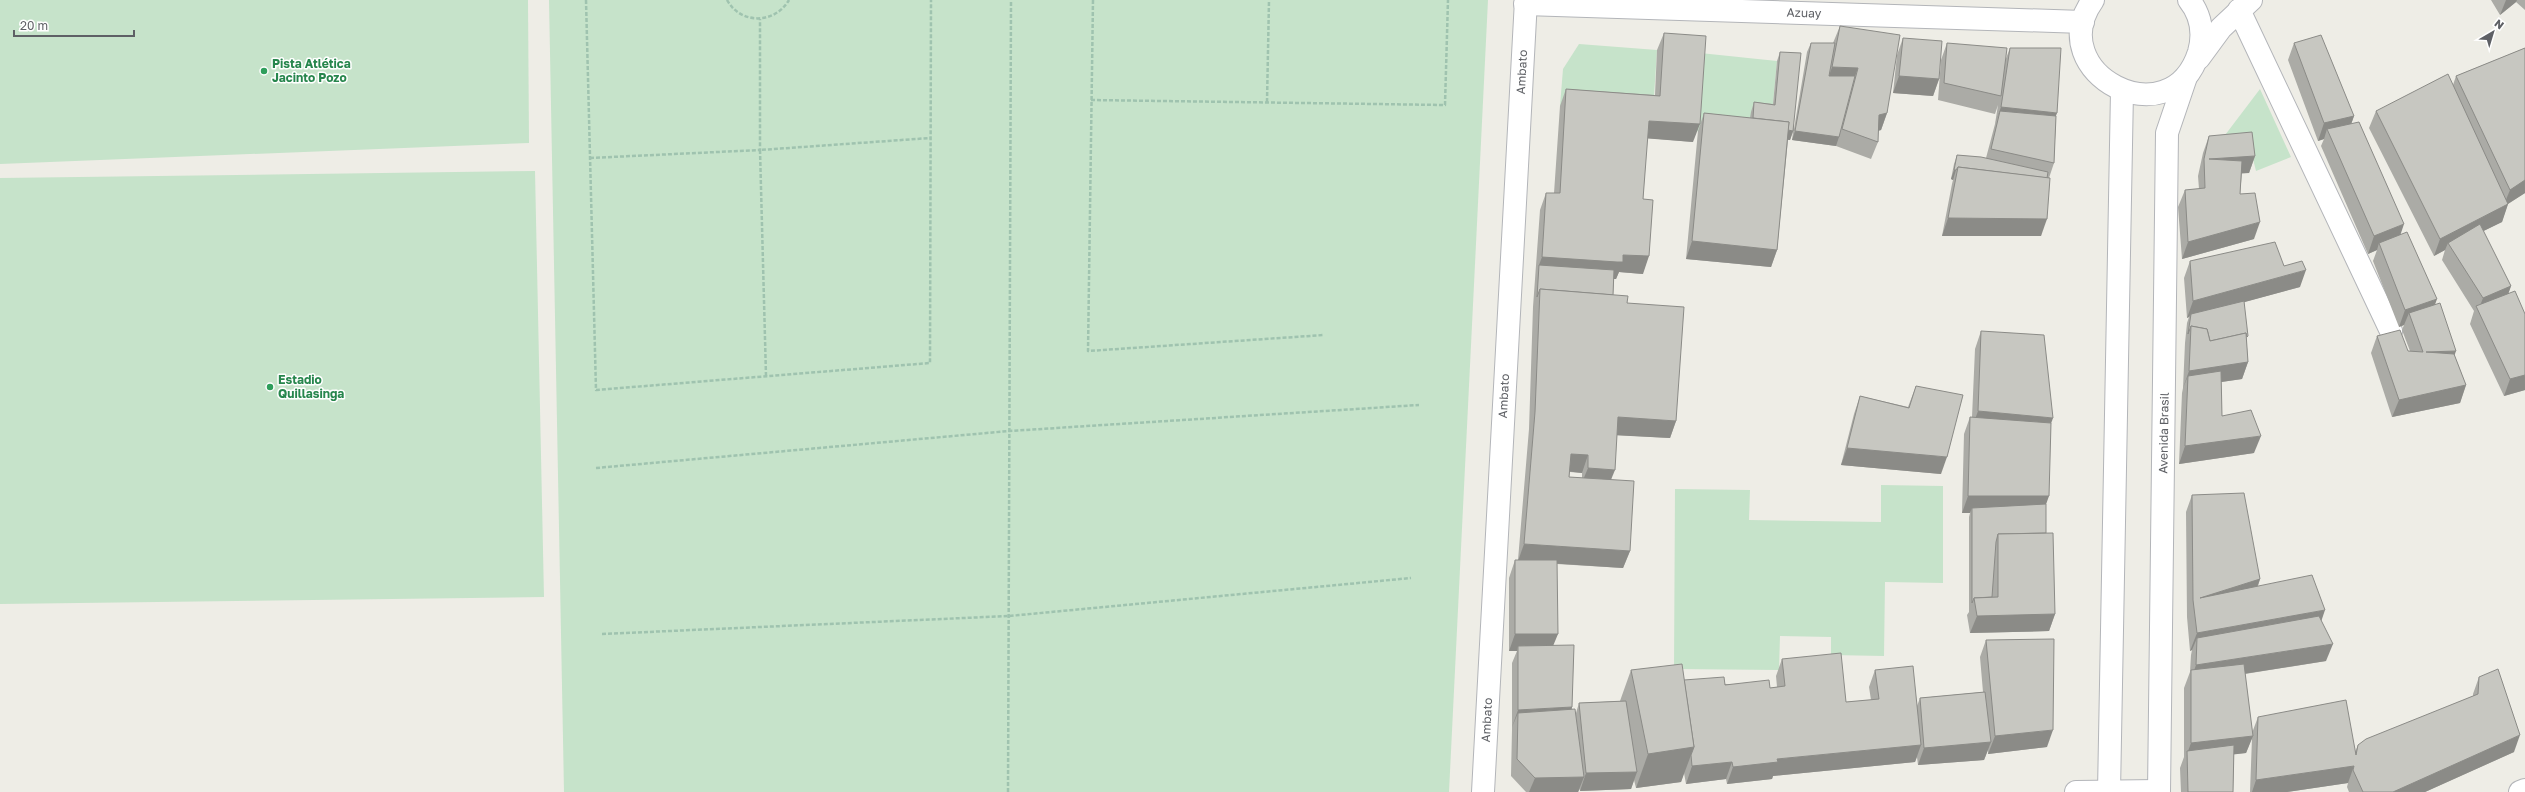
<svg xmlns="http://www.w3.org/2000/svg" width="2525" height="792" viewBox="0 0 2525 792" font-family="'Golos Text',sans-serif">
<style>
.green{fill:#c6e3ca}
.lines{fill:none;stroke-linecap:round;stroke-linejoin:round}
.minor-casing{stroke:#b3b5b9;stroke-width:24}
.path{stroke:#9fc3af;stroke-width:2.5;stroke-dasharray:4 2;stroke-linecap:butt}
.minor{stroke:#fff;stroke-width:22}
.wall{fill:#ababa6;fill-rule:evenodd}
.shaded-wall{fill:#8b8b87}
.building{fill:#c7c7c1;stroke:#8b8b87}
.leisure-dot{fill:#2e9e5b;stroke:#fff;stroke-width:1.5}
.labels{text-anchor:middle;stroke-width:3;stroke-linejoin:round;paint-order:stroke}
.street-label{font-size:12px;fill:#5e6065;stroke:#fff}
.leisure-label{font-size:12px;font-weight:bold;fill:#27864d;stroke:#fff;text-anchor:start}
</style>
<rect width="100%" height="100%" fill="#eeede6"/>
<g class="green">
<path d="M 0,0 L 528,0 L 529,143 L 0,164 Z"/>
<path d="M 549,0 L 1488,0 L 1449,792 L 564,792 Z"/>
<path d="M 1579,44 L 1657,50 L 1653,113 L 1560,106 L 1563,69 Z"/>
<path d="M 1700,53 L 1777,61 L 1772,114 L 1748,136 L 1694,131 Z"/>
<path d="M 2260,89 L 2291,157 L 2256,171 L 2250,147 L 2219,143 Z"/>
<path d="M 535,171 L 544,597 L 0,604 L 0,178 Z"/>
<path d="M 1881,485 L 1943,486 L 1943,583 L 1885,582 L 1884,656 L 1831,655 L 1831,637 L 1780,636 L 1779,670 L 1674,669 L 1675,489 L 1750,490 L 1749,520 L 1881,522 Z"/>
</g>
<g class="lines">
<defs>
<g id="minor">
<path d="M 2093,0 C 2041,73 2171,141 2199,52 C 2204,34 2201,15 2189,0"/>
<path d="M 1525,4 L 2083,22"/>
<path d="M 2239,10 L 2391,331"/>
<path d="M 2199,58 L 2221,28 L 2251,0"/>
<path d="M 1483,792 L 1526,0"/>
<path d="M 2076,792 L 2159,791"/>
<path d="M 2109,792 L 2122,91"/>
<path d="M 2159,792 L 2167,133 L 2186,77"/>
<path d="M 2520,792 L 2525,790"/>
</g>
</defs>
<use href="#minor" class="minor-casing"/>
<g class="path">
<path d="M 586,0 L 596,390 L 930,363 L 931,0"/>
<path d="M 727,0 C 741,25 775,24 789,0"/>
<path d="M 1093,0 L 1088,351 L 1324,335"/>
<path d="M 1091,100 L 1445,105 L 1448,0"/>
<path d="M 1267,102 L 1269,0"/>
<path d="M 590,158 L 760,150 L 760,19"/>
<path d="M 766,376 L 760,150 L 930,138"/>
<path d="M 596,468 L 1009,431 L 1419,405"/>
<path d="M 602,634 L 1009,616 L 1411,578"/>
<path d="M 1008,792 L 1011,0"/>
</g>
<use href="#minor" class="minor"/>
</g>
<g class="wall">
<path d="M 2491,0 L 2525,0 L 2525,10 L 2516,2 L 2500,15 Z"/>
<path d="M 1840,26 L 1887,113 L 1881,130 L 1878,131 L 1878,142 L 1871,159 L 1836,146 L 1792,140 L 1793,132 L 1790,140 L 1788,140 L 1777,250 L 1771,267 L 1686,259 L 1698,131 L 1704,113 L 1750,118 L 1751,112 L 1754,102 L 1773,104 L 1777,61 L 1780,52 L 1794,129 L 1807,52 L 1811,43 L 1833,43 Z"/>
<path d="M 1664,33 L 1693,142 L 1647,138 L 1643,199 L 1643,274 L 1619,272 L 1616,279 L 1614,279 L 1613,295 L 1627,303 L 1676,421 L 1670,438 L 1617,435 L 1611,480 L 1630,551 L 1623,568 L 1557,564 L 1553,645 L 1572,707 L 1572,709 L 1576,713 L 1579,703 L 1620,701 L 1631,670 L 1684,680 L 1770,688 L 1777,687 L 1776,676 L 1782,659 L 1846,702 L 1871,700 L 1869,687 L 1875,670 L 1917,706 L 1920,698 L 1983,692 L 1980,657 L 1986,640 L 2047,747 L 1988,754 L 1988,750 L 1984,760 L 1918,765 L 1917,757 L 1915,762 L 1773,776 L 1772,779 L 1727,784 L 1726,779 L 1686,784 L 1684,773 L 1681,782 L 1636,788 L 1634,780 L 1631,789 L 1580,791 L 1580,789 L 1578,792 L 1526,792 L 1511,776 L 1512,730 L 1512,663 L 1517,651 L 1509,651 L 1509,578 L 1515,560 L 1518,560 L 1529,429 L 1533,307 L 1540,210 L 1546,193 L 1554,193 L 1560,106 L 1566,89 L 1655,95 L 1657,50 ZM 1570,472 L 1582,473 L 1582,478 L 1569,477 Z"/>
<path d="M 1903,38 L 1939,79 L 1933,96 L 1893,93 L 1897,55 Z"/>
<path d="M 1947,43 L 2005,61 L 2010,48 L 2056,116 L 2054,163 L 2049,178 L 2041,236 L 1942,236 L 1952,184 L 1953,180 L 1951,179 L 1954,164 L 1957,155 L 1986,158 L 1995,124 L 1998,105 L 1995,114 L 1938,100 L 1941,60 Z"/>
<path d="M 2294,43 L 2354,116 L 2351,124 L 2400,234 L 2435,305 L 2466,385 L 2460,403 L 2392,417 L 2371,353 L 2377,336 L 2408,351 L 2410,351 L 2402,330 L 2404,325 L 2399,327 L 2373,261 L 2377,250 L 2368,254 L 2321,146 L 2324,139 L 2318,141 L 2288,60 Z"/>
<path d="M 2525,48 L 2525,193 L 2508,204 L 2502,222 L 2483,231 L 2511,286 L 2508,294 L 2525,314 L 2525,390 L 2504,396 L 2470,324 L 2474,311 L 2442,260 L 2445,250 L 2434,256 L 2369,128 L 2376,111 L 2453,85 L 2456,76 Z"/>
<path d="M 2209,136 L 2255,156 L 2249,173 L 2242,173 L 2240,194 L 2254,239 L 2182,259 L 2178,207 L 2185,190 L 2199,189 L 2198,176 L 2203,153 Z"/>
<path d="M 2190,261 L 2284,266 L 2300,287 L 2244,302 L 2248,362 L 2242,379 L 2221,382 L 2222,416 L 2254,453 L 2179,464 L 2182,393 L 2183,388 L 2185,343 L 2187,323 L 2189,317 L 2187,318 L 2184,278 Z"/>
<path d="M 1981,331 L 2051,424 L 2046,504 L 2046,533 L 2055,614 L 2049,631 L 1970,633 L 1967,615 L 1969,612 L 1969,517 L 1970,513 L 1962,513 L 1964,434 L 1970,417 L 1972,417 L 1975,349 Z"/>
<path d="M 1916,386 L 1941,474 L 1841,465 L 1854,414 L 1860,396 L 1908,407 Z"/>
<path d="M 2192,495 L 2260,579 L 2258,586 L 2321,621 L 2326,661 L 2245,674 L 2252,733 L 2258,717 L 2355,752 L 2358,745 L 2473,696 L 2473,694 L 2479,677 L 2514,752 L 2425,792 L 2349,792 L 2347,787 L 2348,783 L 2287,792 L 2250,792 L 2252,738 L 2246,753 L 2234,754 L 2233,792 L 2181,792 L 2180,768 L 2184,757 L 2184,688 L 2190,672 L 2191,655 L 2192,650 L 2190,651 L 2187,617 L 2186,512 Z"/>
</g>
<g class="shaded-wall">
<path d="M 2506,0 L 2517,0 L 2516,2 L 2500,15 Z"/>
<path d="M 1832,67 L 1858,68 L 1852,85 L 1826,85 Z"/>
<path d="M 1899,76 L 1939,79 L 1933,96 L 1893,93 Z"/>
<path d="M 2001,107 L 2057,113 L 2051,130 L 2000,111 L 1995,124 Z"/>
<path d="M 1887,113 L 1881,130 L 1873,132 L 1879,115 Z"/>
<path d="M 2354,116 L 2348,133 L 2327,129 L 2324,139 L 2318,141 L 2324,123 Z"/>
<path d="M 1649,121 L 1700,124 L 1693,142 L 1642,138 Z"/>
<path d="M 1752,127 L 1793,131 L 1790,140 L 1748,136 Z"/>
<path d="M 1795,131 L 1839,137 L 1836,146 L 1792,140 Z"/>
<path d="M 2255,156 L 2249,173 L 2205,176 L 2209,159 Z"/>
<path d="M 1954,170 L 1956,170 L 1953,180 L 1951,179 Z"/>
<path d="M 2525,180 L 2525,193 L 2503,207 L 2510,190 Z"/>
<path d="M 2508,204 L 2502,222 L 2451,247 L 2448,243 L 2445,250 L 2434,256 L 2440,239 Z"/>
<path d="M 1948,218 L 2047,219 L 2041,236 L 1942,236 Z"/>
<path d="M 2260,222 L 2254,239 L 2182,259 L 2188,242 Z"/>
<path d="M 2404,224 L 2398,242 L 2379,243 L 2377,250 L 2368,254 L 2374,236 Z"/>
<path d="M 1692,241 L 1777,250 L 1771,267 L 1686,259 Z"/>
<path d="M 1623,255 L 1649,256 L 1643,274 L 1619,272 L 1616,279 L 1611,279 L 1539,265 L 1542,257 Z"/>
<path d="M 2306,270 L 2300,287 L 2190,317 L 2191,314 L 2189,317 L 2187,318 L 2193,301 Z"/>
<path d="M 2511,286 L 2505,303 L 2478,311 L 2483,298 Z"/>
<path d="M 2437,299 L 2431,316 L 2409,313 L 2404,325 L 2399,327 L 2405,310 Z"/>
<path d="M 2456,351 L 2450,368 L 2426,352 Z"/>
<path d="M 2248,362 L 2242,379 L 2187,387 L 2188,376 L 2183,388 L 2189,371 Z"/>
<path d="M 2525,375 L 2525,390 L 2504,396 L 2510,379 Z"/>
<path d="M 2466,385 L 2460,403 L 2392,417 L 2399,400 Z"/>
<path d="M 1978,411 L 2053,418 L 2047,435 L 1972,428 Z"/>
<path d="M 1618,417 L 1676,421 L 1670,438 L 1611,435 Z"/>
<path d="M 2261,436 L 2254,453 L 2179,464 L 2185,446 Z"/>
<path d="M 1847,448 L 1947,457 L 1941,474 L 1841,465 Z"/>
<path d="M 1571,454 L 1588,455 L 1582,473 L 1565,471 Z"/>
<path d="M 1588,468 L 1615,470 L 1608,487 L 1581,485 Z"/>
<path d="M 1968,496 L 2049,496 L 2043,513 L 1972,508 L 1970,513 L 1962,513 Z"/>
<path d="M 1524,544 L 1630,551 L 1623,568 L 1518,561 Z"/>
<path d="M 2260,579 L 2254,596 L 2200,598 Z"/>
<path d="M 2325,610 L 2319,628 L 2197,638 L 2192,650 L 2190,651 L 2197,633 Z"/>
<path d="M 2055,614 L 2049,631 L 1970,633 L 1977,616 Z"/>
<path d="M 1515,634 L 1558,634 L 1551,651 L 1518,646 L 1517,651 L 1509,651 Z"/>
<path d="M 2333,644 L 2326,661 L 2191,682 L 2191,679 L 2196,665 Z"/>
<path d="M 1572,707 L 1566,724 L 1518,713 L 1512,727 L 1518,710 Z"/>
<path d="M 2053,730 L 2047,747 L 1988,754 L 1995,736 Z"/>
<path d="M 2520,735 L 2514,752 L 2425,792 L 2393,792 Z"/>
<path d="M 2253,736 L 2246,753 L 2187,760 L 2187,754 L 2191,743 Z"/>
<path d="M 1991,742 L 1984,760 L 1918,765 L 1924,748 Z"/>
<path d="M 1921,745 L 1915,762 L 1773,776 L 1772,779 L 1727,784 L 1733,767 L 1777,759 Z"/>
<path d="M 1694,747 L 1681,782 L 1636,788 L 1648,754 Z"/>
<path d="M 1732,762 L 1726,779 L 1686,784 L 1692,766 Z"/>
<path d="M 2354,766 L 2348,783 L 2287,792 L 2252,792 L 2256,780 Z"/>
<path d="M 1637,772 L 1631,789 L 1580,791 L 1586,773 Z"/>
<path d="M 1584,777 L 1578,792 L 1529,792 L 1535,778 Z"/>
</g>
<g class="building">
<path d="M 1840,26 L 1900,35 L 1887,113 L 1879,115 L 1878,142 L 1842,129 L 1858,68 L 1832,67 Z"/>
<path d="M 1664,33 L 1706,36 L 1700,124 L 1649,121 L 1643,199 L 1653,200 L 1649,256 L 1623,255 L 1623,262 L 1617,262 L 1542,257 L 1546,193 L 1560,193 L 1566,89 L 1660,96 Z"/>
<path d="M 2321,35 L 2354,116 L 2324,123 L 2294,43 Z"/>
<path d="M 1903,38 L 1942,41 L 1939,79 L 1899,76 Z"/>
<path d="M 1811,43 L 1835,43 L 1829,76 L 1855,76 L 1839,137 L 1795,131 Z"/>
<path d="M 1947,43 L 2007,48 L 2001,96 L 1944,83 Z"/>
<path d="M 2010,48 L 2061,48 L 2057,113 L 2001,107 Z"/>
<path d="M 2525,48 L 2525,180 L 2510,190 L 2456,76 Z"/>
<path d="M 1780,52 L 1801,53 L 1793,131 L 1788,130 L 1789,122 L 1753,118 L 1754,102 L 1775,105 Z"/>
<path d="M 2448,74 L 2508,204 L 2440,239 L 2376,111 Z"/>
<path d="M 2000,111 L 2056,116 L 2054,163 L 1991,149 Z"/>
<path d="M 1704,113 L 1789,122 L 1777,250 L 1692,241 Z"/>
<path d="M 2359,122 L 2404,224 L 2374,236 L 2327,129 Z"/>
<path d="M 2252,132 L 2255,156 L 2209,159 L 2242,161 L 2240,194 L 2255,193 L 2260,222 L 2188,242 L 2185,190 L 2205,188 L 2204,159 L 2209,136 Z"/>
<path d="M 1957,155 L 1981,157 L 2048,172 L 2047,178 L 1958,167 L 1956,170 L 1954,170 Z"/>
<path d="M 1958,167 L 2050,178 L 2047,219 L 1948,218 Z"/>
<path d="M 2480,224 L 2511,286 L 2483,298 L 2448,243 Z"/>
<path d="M 2407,232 L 2437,299 L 2405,310 L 2379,243 Z"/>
<path d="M 2275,242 L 2284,266 L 2302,261 L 2306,270 L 2193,301 L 2190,261 Z"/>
<path d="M 1539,265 L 1614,270 L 1613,295 L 1540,289 L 1537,297 Z"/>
<path d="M 1540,289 L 1628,296 L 1627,303 L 1684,307 L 1676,421 L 1618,417 L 1615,470 L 1588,468 L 1588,455 L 1571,454 L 1569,477 L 1634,481 L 1630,551 L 1524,544 L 1535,412 Z"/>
<path d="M 2515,291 L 2525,314 L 2525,375 L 2510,379 L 2476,306 Z"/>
<path d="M 2244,301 L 2248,336 L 2247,337 L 2246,333 L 2210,341 L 2207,329 L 2191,326 L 2188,334 L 2191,314 Z"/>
<path d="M 2440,303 L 2456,351 L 2426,352 L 2454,354 L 2466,385 L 2399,400 L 2377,336 L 2400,330 L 2408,351 L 2423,352 L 2409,313 Z"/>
<path d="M 2191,326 L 2207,329 L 2210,341 L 2246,333 L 2248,362 L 2189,371 Z"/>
<path d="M 1981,331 L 2044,335 L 2053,418 L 1978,411 Z"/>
<path d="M 2221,371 L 2222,416 L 2251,410 L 2261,436 L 2185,446 L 2188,376 Z"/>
<path d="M 1916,386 L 1963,395 L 1947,457 L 1847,448 L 1860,396 L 1909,408 Z"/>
<path d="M 1970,417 L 2051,423 L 2049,496 L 1968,496 Z"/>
<path d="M 2244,493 L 2260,579 L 2200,598 L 2312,575 L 2325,610 L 2197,633 L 2193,600 L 2192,495 Z"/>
<path d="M 2046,504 L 2046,533 L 1998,534 L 1996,542 L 1992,597 L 1974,598 L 1972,603 L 1972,508 Z"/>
<path d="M 2053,533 L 2055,614 L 1977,616 L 1974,598 L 1998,597 L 1998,534 Z"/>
<path d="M 1515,560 L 1557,560 L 1558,634 L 1515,634 Z"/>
<path d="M 2319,616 L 2333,644 L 2196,665 L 2197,638 Z"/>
<path d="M 2054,639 L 2053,730 L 1995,736 L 1986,640 Z"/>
<path d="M 1574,645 L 1572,707 L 1518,710 L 1518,646 Z"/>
<path d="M 1841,653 L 1846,702 L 1879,699 L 1875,670 L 1913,666 L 1921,745 L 1777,759 L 1778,762 L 1733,767 L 1732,762 L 1692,766 L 1691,755 L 1694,747 L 1684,680 L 1724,677 L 1725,685 L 1769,680 L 1770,688 L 1785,686 L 1782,659 Z"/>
<path d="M 1682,664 L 1694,747 L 1648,754 L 1631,670 Z"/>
<path d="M 2244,664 L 2253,736 L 2191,743 L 2191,670 Z"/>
<path d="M 2498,669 L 2520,735 L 2393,792 L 2363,792 L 2353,770 L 2354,766 L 2256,780 L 2258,717 L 2346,700 L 2356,755 L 2358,745 L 2366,739 L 2478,694 L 2479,677 Z"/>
<path d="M 1985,692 L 1991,742 L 1924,748 L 1920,698 Z"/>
<path d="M 1626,701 L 1637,772 L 1586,773 L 1579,703 Z"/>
<path d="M 1575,709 L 1584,777 L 1535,778 L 1517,759 L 1518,713 Z"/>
<path d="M 2234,745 L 2233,792 L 2188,792 L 2187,751 Z"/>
</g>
<g class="leisure-dot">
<circle cx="264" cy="71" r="4"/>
<circle cx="270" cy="387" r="4"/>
</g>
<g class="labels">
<g class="street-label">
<text transform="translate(1804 13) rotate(2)" y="4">Azuay</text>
<text transform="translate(1522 72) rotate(-87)" y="4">Ambato</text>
<text transform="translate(1504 396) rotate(-87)" y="4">Ambato</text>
<text transform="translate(2164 433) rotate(-89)" y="4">Avenida Brasil</text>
<text transform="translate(1487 720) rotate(-87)" y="4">Ambato</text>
</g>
<g class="leisure-label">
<text x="272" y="68">Pista Atlética<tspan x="272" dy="14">Jacinto Pozo</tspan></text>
<text x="278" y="384">Estadio<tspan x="278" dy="14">Quillasinga</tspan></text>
</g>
</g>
<g transform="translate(2493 32) rotate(38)" stroke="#ffffff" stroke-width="3" paint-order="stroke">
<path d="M0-3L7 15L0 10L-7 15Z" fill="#5e6065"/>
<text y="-6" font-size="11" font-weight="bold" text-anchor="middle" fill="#5e6065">N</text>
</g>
<path d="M14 30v6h120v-6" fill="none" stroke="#5e6065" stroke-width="2"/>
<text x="20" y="30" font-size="12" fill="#5e6065" stroke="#ffffff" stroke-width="3" paint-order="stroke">20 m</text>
</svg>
